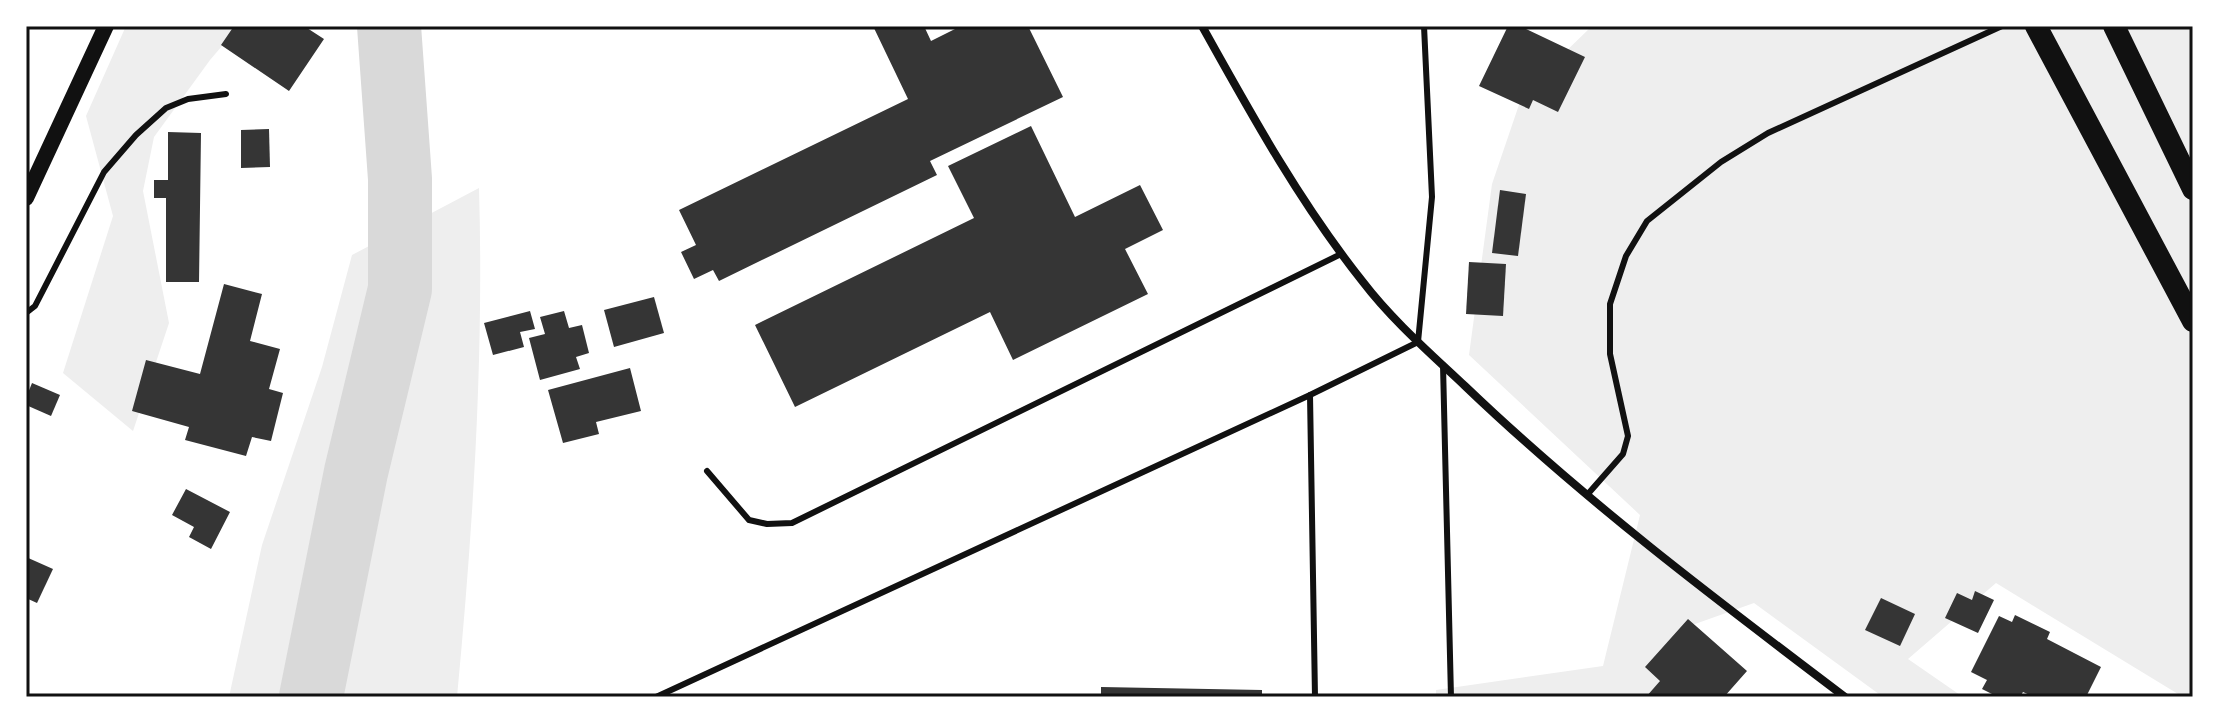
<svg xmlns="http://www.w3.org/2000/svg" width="2219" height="723" viewBox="0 0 2219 723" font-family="'PT Sans',sans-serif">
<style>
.green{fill:#eee}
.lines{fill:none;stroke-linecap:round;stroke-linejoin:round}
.river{stroke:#d9d9d9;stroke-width:64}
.building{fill:#353535}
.service{stroke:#111;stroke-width:6}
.minor{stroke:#111;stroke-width:8}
.secondary{stroke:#111;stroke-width:16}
.trunk{stroke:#111;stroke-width:22}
.neatline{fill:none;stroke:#111;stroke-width:3}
</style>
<rect width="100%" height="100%" fill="#fff"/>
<g class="green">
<path d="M 126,26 L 239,26 L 210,60 L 154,137 L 143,191 L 169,323 L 133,431 L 63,373 L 113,216 L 86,116 Z"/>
<path d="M 1592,26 L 2193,26 L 2193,697 L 2183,697 L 1996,583 L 1908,659 L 1963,697 L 1883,697 L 1754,603 L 1681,629 L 1653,697 L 1436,697 L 1436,690 L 1603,666 L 1640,515 L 1469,355 L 1492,184 L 1523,93 Z"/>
<path d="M 479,188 C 484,358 473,528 457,697 L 229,697 L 262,545 L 322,367 L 352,255 Z"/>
</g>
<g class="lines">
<path class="river" d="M 311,697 L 356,472 L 400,289 L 400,179 L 389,26"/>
</g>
<g class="building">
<path d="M 234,26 L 309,26 L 307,28 L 324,39 L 289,91 L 221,45 Z"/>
<path d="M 873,26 L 924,26 L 931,41 L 961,26 L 1028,26 L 1063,97 L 930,161 L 937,175 L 719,281 L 713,270 L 694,279 L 681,252 L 696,245 L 679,210 L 908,99 Z"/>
<path d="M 1508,26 L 1520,26 L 1585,57 L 1558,112 L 1533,100 L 1529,109 L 1479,86 Z"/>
<path d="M 1031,126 L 1075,217 L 1140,185 L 1163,230 L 1125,249 L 1148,294 L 1013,360 L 990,312 L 795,407 L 755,325 L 974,218 L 948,166 Z"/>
<path d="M 269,129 L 270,167 L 241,168 L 241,130 Z"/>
<path d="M 168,132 L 201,133 L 199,282 L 166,282 L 166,198 L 154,198 L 154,180 L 168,180 Z"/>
<path d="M 1500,190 L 1526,194 L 1518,256 L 1492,253 Z"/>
<path d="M 1469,262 L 1506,264 L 1503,316 L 1466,314 Z"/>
<path d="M 224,284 L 262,294 L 250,341 L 280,349 L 269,389 L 283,393 L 271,441 L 252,437 L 246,456 L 185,440 L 189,427 L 132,411 L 146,360 L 200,374 Z"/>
<path d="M 654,297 L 664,333 L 614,347 L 604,310 Z"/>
<path d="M 530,311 L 535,329 L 520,332 L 524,347 L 493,355 L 484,323 Z"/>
<path d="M 564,311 L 569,328 L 582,325 L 589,353 L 576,357 L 580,369 L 540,380 L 529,338 L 545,334 L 540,317 Z"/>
<path d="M 630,368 L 641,411 L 596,422 L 599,434 L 563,443 L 548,390 Z"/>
<path d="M 32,383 L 60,395 L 51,416 L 26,405 L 26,398 Z"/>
<path d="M 186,489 L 230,512 L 211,549 L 189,537 L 194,527 L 172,515 Z"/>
<path d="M 26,557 L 53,569 L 37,603 L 26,598 Z"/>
<path d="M 1975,591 L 1994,600 L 1978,633 L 1945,618 L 1957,593 L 1972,600 Z"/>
<path d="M 1881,598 L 1915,614 L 1900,646 L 1865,630 Z"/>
<path d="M 2015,615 L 2050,632 L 2047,639 L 2101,667 L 2086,697 L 2034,697 L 2023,692 L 2020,697 L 1998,697 L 1982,689 L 1987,680 L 1971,672 L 1999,616 L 2012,622 Z"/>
<path d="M 1688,619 L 1747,671 L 1724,697 L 1646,697 L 1660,681 L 1645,667 Z"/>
<path d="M 1101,687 L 1262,690 L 1262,697 L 1101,697 Z"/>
</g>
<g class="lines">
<g class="service">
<path d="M 26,313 L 35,306 L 104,172 L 136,135 L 166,108 L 188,99 L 226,94"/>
<path d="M 1443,365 L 1451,697"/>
<path d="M 707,471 L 749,520 L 767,524 L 792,523 L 1341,254"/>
<path d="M 1587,495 L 1623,454 L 1628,436 L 1610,354 L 1610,304 L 1626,256 L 1647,221 L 1721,162 L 1768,133 L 2002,26"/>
<path d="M 656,697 L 1310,395"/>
<path d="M 1315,697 L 1310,395 L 1418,342 L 1432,197 L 1424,26"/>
</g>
<path class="minor" d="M 1202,26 C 1251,114 1300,203 1363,282 C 1392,320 1430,353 1465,386 C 1583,499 1714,598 1845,697"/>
<path class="secondary" d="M 26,198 L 106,26"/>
<g class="trunk">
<path d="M 2036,26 L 2193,321"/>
<path d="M 2114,26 L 2193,189"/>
</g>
</g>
<rect width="2219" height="723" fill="none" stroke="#ffffff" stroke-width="56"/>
<rect x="28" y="28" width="2163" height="667" class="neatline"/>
</svg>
